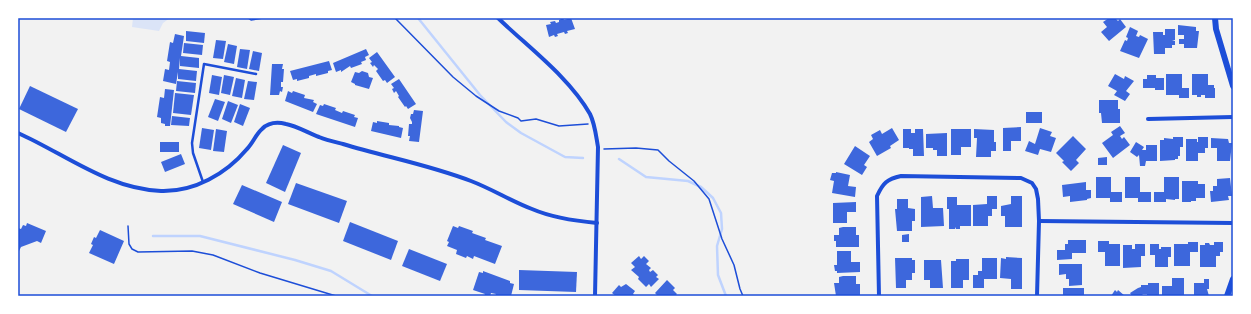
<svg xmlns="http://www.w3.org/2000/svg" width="1251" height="314" viewBox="0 0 1251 314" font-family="'Varela Round',sans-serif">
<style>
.green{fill:#dbe4f7}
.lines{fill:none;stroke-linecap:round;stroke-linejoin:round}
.stream{stroke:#bfd3fe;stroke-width:2.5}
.building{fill:#3d67dc}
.path{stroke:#1d4ed8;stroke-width:1.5}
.service{stroke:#1d4ed8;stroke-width:2.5}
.minor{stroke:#1d4ed8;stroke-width:4}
.tertiary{stroke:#1d4ed8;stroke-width:6}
.neatline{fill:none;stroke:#1d4ed8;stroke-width:1.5}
</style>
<rect width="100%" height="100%" fill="#f2f2f2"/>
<path class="green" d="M 133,18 L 170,18 L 163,23 L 159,31 L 132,27 Z"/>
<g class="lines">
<g class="stream">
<path d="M 418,18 L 480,95 L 506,122 L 521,133 L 565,157 L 583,158"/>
<path d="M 619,159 L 646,177 L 688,181 L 701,187 L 713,198 L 721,213 L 722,229 L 717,246 L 718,275 L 726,296"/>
<path d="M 153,236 L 200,236 L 295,260 L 331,271 L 372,296"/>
</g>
</g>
<g class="building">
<path d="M 563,18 L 564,20 L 571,18 L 575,29 L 567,31 L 568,33 L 565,34 L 564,32 L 557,34 L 558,36 L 555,37 L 554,35 L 549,37 L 546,25 L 551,24 L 550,22 L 555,21 L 556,23 L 559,22 L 559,20 Z"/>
<path d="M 1109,18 L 1118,18 L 1116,19 L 1118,21 L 1120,19 L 1126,27 L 1109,41 L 1101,32 L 1107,27 L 1103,22 Z"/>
<path d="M 1178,25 L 1196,27 L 1196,31 L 1199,31 L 1197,48 L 1184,48 L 1184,44 L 1179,44 L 1179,39 L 1184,39 L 1184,35 L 1178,35 Z"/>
<path d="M 1130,27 L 1138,31 L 1136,36 L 1139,37 L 1140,35 L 1148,39 L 1139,58 L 1120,51 L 1125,40 L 1127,41 L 1128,38 L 1126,37 Z"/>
<path d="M 1165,29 L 1175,29 L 1175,40 L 1172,41 L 1175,41 L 1175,45 L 1172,45 L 1172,48 L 1165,48 L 1165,54 L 1154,54 L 1153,32 L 1163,32 L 1163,35 L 1165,35 Z"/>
<path d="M 186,31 L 205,33 L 204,43 L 186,41 Z"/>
<path d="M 175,34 L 184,36 L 181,56 L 199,58 L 199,68 L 180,66 L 180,58 L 179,69 L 197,71 L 196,81 L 178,79 L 178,72 L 176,84 L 163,81 L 165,69 L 169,70 L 170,62 L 167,61 L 170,42 L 173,43 Z"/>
<path d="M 216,40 L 226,41 L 223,59 L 213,58 Z"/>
<path d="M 184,43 L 203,45 L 202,55 L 183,53 Z"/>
<path d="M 228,44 L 237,46 L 234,64 L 224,62 Z"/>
<path d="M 240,49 L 250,50 L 247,69 L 237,67 Z"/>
<path d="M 366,49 L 369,55 L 365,57 L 366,60 L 361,62 L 362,64 L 351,68 L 350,66 L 341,72 L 341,70 L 336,72 L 333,63 Z"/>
<path d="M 253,51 L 262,53 L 259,71 L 249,69 Z"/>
<path d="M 377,52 L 395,77 L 387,83 L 385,80 L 383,81 L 376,71 L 378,69 L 374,65 L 373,67 L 370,63 L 372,62 L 369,58 Z"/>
<path d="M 329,61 L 332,70 L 328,71 L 328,73 L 316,76 L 316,74 L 309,76 L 309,78 L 297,81 L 297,79 L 293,80 L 290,71 Z"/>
<path d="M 272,64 L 283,64 L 282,69 L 284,69 L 283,82 L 281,82 L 281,87 L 283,87 L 282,92 L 280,91 L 279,95 L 270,95 Z"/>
<path d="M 362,71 L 368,73 L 369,77 L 373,78 L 369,89 L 355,85 L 355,84 L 351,82 L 355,72 L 359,73 Z"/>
<path d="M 1115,74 L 1124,79 L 1125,76 L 1134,81 L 1126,91 L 1130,94 L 1125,101 L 1114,95 L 1117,91 L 1108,86 Z"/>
<path d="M 1166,74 L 1182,74 L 1182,88 L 1189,88 L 1189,98 L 1179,98 L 1179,95 L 1166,95 Z"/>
<path d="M 1192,74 L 1208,74 L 1208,85 L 1214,85 L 1214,88 L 1215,88 L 1215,98 L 1205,98 L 1205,95 L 1201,95 L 1201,97 L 1197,97 L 1197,95 L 1192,95 Z"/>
<path d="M 212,75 L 222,77 L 219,95 L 209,93 Z"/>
<path d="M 224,75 L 234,77 L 230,95 L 221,93 Z"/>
<path d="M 1147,75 L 1156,75 L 1156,78 L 1164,78 L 1164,90 L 1155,90 L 1155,88 L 1143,88 L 1143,79 L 1147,79 Z"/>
<path d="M 236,78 L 245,80 L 242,98 L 232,96 Z"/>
<path d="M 399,79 L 416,104 L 408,109 L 406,106 L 405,107 L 398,97 L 399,96 L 396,91 L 394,93 L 392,89 L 394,88 L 391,84 Z"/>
<path d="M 177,81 L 196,83 L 195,93 L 176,91 Z"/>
<path d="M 248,81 L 257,82 L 254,100 L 244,99 Z"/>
<path d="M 30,86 L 78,109 L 66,132 L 19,109 Z"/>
<path d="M 165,89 L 174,90 L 170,126 L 165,126 L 165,124 L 161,123 L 161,118 L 157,117 L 160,97 L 164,98 Z"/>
<path d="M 288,91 L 292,93 L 293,91 L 305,95 L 304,98 L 314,100 L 313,102 L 317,104 L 313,112 L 285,101 Z"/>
<path d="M 175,93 L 194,95 L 191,115 L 173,113 Z"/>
<path d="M 215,99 L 225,102 L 218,121 L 208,117 Z"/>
<path d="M 1099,100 L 1118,100 L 1118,109 L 1120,109 L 1120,123 L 1102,123 L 1101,113 L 1099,113 Z"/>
<path d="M 228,101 L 238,105 L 231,123 L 222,119 Z"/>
<path d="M 240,104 L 250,108 L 243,126 L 234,122 Z"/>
<path d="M 324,104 L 336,108 L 335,110 L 342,113 L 343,111 L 355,115 L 354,117 L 358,118 L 355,127 L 316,114 L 320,105 L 323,106 Z"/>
<path d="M 414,110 L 423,111 L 419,142 L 409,141 L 410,136 L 408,136 L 409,124 L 412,124 L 412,122 L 410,118 L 411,114 L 413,114 Z"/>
<rect x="1026" y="112" width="16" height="11"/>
<path d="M 172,116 L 190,118 L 189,126 L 171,125 Z"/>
<path d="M 377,121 L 389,123 L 389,125 L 399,126 L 399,127 L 403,128 L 401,138 L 371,131 L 373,122 L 377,123 Z"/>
<path d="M 1120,126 L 1125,133 L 1120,136 L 1122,139 L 1124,137 L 1130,145 L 1113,158 L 1102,143 L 1113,135 L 1111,132 Z"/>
<path d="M 1021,127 L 1021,141 L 1011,141 L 1011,151 L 1003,151 L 1003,128 Z"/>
<path d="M 202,128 L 214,130 L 211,150 L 199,148 Z"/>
<path d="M 892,128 L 899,140 L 890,146 L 891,148 L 877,156 L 869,142 L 873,139 L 871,135 L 880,130 L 882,134 Z"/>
<path d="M 1040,128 L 1052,132 L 1050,136 L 1056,138 L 1051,152 L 1040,149 L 1038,155 L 1025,151 L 1029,141 L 1035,144 Z"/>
<path d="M 216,129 L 227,131 L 224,152 L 213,151 Z"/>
<path d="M 903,129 L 911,129 L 911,133 L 915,133 L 915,129 L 923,129 L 924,156 L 913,156 L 913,149 L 909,149 L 909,148 L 903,148 Z"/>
<path d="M 951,129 L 971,129 L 971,147 L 961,147 L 961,155 L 951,155 Z"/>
<path d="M 974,129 L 994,130 L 994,142 L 996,142 L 996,151 L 991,151 L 991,157 L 976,157 L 977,138 L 974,138 Z"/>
<path d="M 947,133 L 947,156 L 937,156 L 937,150 L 933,150 L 933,148 L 926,148 L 926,134 Z"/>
<path d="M 1073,136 L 1086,149 L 1076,160 L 1079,163 L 1071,171 L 1062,162 L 1064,161 L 1056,153 Z"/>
<path d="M 1173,137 L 1183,137 L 1183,147 L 1180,147 L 1180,156 L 1178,156 L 1178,159 L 1175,159 L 1175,160 L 1160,161 L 1160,140 L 1164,140 L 1164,138 L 1173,139 Z"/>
<path d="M 1198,137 L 1208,137 L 1208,148 L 1205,148 L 1205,153 L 1198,153 L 1198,161 L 1186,161 L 1186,139 L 1197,139 L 1197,142 L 1198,142 Z"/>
<path d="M 1211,138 L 1228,139 L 1229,143 L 1232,143 L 1230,161 L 1217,161 L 1217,148 L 1211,148 Z"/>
<rect x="160" y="142" width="19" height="10"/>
<path d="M 1136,142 L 1144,147 L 1142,150 L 1146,150 L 1146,145 L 1157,145 L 1157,161 L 1146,161 L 1145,166 L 1140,166 L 1139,155 L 1137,157 L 1130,152 Z"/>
<path d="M 283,145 L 301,153 L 285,192 L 266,183 Z"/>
<path d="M 855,146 L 870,156 L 864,165 L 867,167 L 862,175 L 844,164 Z"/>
<path d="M 181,154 L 185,164 L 165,172 L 161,162 Z"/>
<path d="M 1107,157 L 1107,165 L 1098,165 L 1098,158 Z"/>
<path d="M 836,172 L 850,175 L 848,186 L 856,187 L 855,197 L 832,193 L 834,181 L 830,180 L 832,173 L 836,173 Z"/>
<path d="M 1096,177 L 1111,177 L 1111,192 L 1122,192 L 1122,202 L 1110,202 L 1110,198 L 1096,198 Z"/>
<path d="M 1125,177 L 1140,177 L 1140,192 L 1151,192 L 1151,202 L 1138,202 L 1138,198 L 1125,198 Z"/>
<path d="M 1164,177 L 1179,177 L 1179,199 L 1175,199 L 1175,200 L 1166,199 L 1166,202 L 1154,202 L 1154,192 L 1164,192 Z"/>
<path d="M 1230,178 L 1232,196 L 1228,196 L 1229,200 L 1211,202 L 1210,191 L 1213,191 L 1213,186 L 1217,186 L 1217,179 Z"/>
<path d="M 1182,181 L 1198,181 L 1198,184 L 1205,184 L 1205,198 L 1196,198 L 1196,201 L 1191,201 L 1191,202 L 1182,202 Z"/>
<path d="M 1086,182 L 1086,190 L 1091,190 L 1091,198 L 1087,199 L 1087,200 L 1070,202 L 1070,196 L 1063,197 L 1062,185 Z"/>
<path d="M 296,183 L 347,201 L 339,223 L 288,204 Z"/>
<path d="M 242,185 L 282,202 L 274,222 L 233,204 Z"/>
<path d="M 932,196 L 933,208 L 943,208 L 944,226 L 921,227 L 921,197 Z"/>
<path d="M 987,196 L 997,196 L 997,209 L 992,209 L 992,216 L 988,216 L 988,226 L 973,226 L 973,205 L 987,204 Z"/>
<path d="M 1011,196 L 1022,196 L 1022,227 L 1005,227 L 1005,216 L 1001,216 L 1001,206 L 1011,204 Z"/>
<path d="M 947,197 L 957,197 L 957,205 L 971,205 L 971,226 L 960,226 L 960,229 L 956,229 L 956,227 L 955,229 L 949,229 L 949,209 L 947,209 Z"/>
<path d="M 897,199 L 908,199 L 908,208 L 915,209 L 915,221 L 912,221 L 912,231 L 897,231 L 895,209 L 897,209 Z"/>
<path d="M 856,202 L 856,212 L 847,212 L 847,223 L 833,223 L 833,203 Z"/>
<path d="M 350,222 L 398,241 L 391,260 L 343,241 Z"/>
<path d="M 27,223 L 46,231 L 41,243 L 37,241 L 21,247 L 19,251 L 18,251 L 18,228 L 21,229 L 23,225 L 26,226 Z"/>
<path d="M 453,226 L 458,228 L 459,226 L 473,231 L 472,233 L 486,238 L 485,240 L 502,246 L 495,264 L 474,256 L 473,259 L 467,256 L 466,258 L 456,254 L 457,250 L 447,246 L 449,242 L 447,241 Z"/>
<path d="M 843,227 L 856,227 L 856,235 L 859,235 L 859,247 L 836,247 L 836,241 L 834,241 L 834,235 L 839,235 L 839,228 Z"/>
<path d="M 100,230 L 124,241 L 114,264 L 89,253 L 93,245 L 91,244 L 94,237 L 96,238 Z"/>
<path d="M 909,234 L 909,242 L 902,242 L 902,235 Z"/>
<path d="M 1068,240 L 1086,240 L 1086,253 L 1072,253 L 1072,259 L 1057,260 L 1057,250 L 1065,250 L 1065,244 L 1068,244 Z"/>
<path d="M 1098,241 L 1109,241 L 1109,244 L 1120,244 L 1120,266 L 1105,266 L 1105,252 L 1098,252 Z"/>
<path d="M 1188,242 L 1198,242 L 1198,252 L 1190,252 L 1190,266 L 1174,266 L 1174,244 L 1188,244 Z"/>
<path d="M 1214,242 L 1223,242 L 1223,252 L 1220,252 L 1220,256 L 1216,256 L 1216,267 L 1200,267 L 1200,245 L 1205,245 L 1205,243 L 1209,243 L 1210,245 L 1214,245 Z"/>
<path d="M 1135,244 L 1145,244 L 1145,256 L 1141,256 L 1141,267 L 1123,268 L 1123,245 L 1132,245 L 1132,249 L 1135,249 Z"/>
<path d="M 1150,244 L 1159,244 L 1159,249 L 1161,249 L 1161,247 L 1171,247 L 1171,257 L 1168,257 L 1168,267 L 1155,267 L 1155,255 L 1150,255 Z"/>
<path d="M 409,249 L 447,264 L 440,281 L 402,266 Z"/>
<path d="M 837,251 L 851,251 L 851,262 L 860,262 L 860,272 L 837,273 L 837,271 L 835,271 L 834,265 L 837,265 Z"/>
<path d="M 639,256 L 641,259 L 644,256 L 649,261 L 646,264 L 651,268 L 649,270 L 650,272 L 653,270 L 658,275 L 656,277 L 659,279 L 651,287 L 649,284 L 646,287 L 638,279 L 639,277 L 631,270 L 635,267 L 631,263 Z"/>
<path d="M 1006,257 L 1022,258 L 1022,289 L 1011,289 L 1011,279 L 1000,278 L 1001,258 L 1006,259 Z"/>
<path d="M 895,258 L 912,258 L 912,260 L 915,260 L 915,273 L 912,273 L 912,280 L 906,280 L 906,288 L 896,288 Z"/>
<path d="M 982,258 L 997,258 L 997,279 L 984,279 L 984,288 L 973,288 L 973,275 L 978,275 L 978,271 L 982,271 Z"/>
<path d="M 956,259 L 969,259 L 969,280 L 963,280 L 963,288 L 951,288 L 951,261 L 956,261 Z"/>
<path d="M 924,260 L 941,260 L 943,288 L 930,288 L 930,280 L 924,280 Z"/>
<path d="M 1059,264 L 1082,264 L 1082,285 L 1069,286 L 1069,279 L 1066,279 L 1066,274 L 1059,275 Z"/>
<path d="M 519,270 L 577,272 L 576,292 L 519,290 Z"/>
<path d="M 483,271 L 510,281 L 510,283 L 514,284 L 511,296 L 495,296 L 496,294 L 491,293 L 490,296 L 484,296 L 485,294 L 473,290 L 479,272 L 483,273 Z"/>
<path d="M 843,276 L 856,276 L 856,284 L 860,284 L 860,296 L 836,296 L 834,283 L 839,283 L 839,277 Z"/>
<path d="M 1172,278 L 1184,278 L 1184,296 L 1162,296 L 1162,286 L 1172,286 Z"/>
<path d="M 1204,279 L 1209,279 L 1209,289 L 1207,289 L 1209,296 L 1194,296 L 1194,283 L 1204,283 Z"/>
<path d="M 667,280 L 675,288 L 673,290 L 677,294 L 675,296 L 658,296 L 655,293 Z"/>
<path d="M 1148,283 L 1159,283 L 1159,296 L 1147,296 L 1147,294 L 1142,294 L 1144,296 L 1132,296 L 1130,293 L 1138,288 L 1141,287 L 1141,285 L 1148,285 Z"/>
<path d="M 626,284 L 635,291 L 633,294 L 635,296 L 616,296 L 612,293 L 619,285 L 621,287 Z"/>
<rect x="1063" y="288" width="21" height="8"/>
<path d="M 1115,290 L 1117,292 L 1118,290 L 1125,296 L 1111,296 Z"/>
</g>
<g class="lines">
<g class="path">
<path d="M 248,18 L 251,20 L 263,18"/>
<path d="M 395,18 L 453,77 L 476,96 L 499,111 L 518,118 L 521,121 L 536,119 L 559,126 L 588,124"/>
<path d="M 604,149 L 636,148 L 658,150 L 669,161 L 694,181 L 709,199 L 722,239 L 734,265 L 740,289 L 743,296"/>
<path d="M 128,226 L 129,244 L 132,249 L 138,252 L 192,251 L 213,255 L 260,273 L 336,296"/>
</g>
<path class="service" d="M 203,182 L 193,153 L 192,143 L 204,64 L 256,74"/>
<g class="minor">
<path d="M 498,18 C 528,47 569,77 590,114 C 595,124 596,136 598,147 L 595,296"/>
<path d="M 1148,119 L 1233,117"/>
<path d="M 18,133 C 65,154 108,189 161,191 C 194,192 226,174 247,149 C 253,143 256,134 262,129 C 269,122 278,122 286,124 C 297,126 308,133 319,137 C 326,140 335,142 343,144 C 386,157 430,165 471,181 C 492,189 511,201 532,209 C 553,218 575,221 597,223"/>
<path d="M 1039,221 L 1233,223"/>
<path d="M 879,296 L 877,196 C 883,183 887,179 901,176 L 1021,178 L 1032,183 L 1036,189 L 1038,199 L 1039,221 L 1037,296"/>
</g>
<g class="tertiary">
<path d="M 1215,18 L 1216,29 L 1233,86"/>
<path d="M 1227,296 L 1233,279"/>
</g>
</g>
<rect width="1251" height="314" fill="none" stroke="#ffffff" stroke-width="38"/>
<rect x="19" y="19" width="1213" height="276" class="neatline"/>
</svg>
